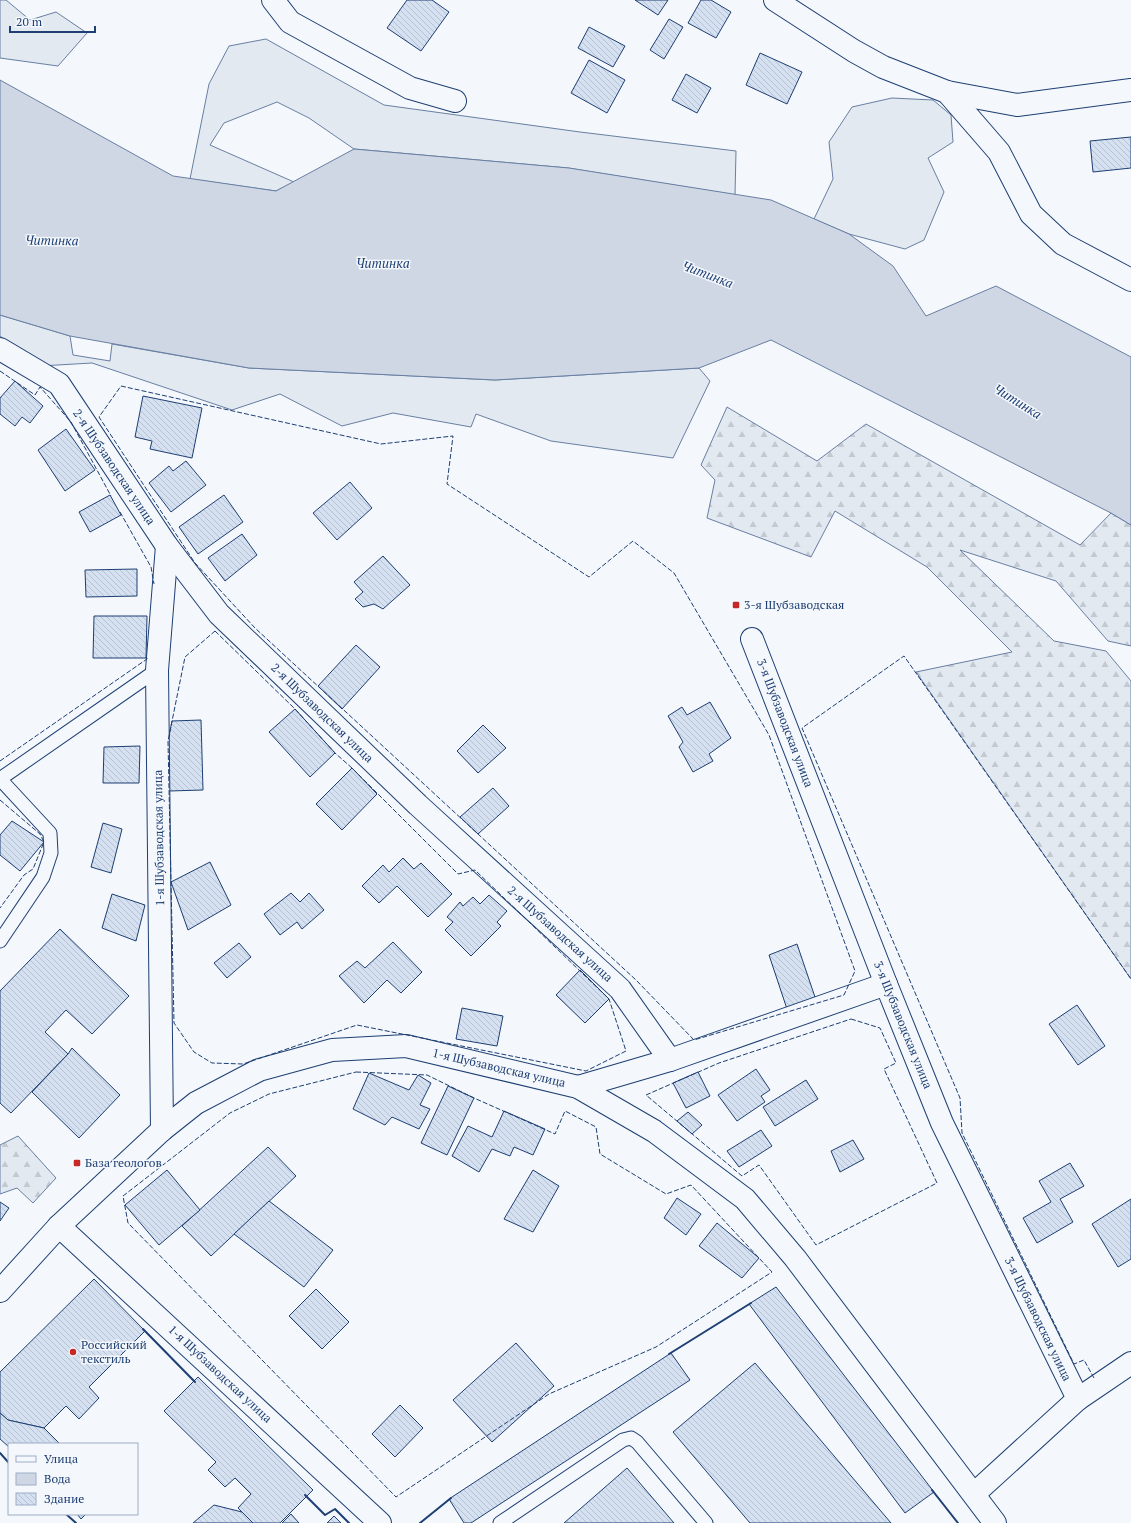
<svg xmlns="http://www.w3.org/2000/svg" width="1131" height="1523" viewBox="0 0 1131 1523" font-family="'PT Serif',serif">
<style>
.grass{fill:#e3e9f0;stroke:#687fa3}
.forest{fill:url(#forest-firs);stroke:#687fa3}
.water{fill:#cfd7e4;stroke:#687fa3}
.building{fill:url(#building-back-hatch);stroke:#1d3f73}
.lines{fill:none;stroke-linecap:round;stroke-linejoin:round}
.service-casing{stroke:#1d3f73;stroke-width:15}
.minor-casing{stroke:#1d3f73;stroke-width:24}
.service{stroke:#f4f7fb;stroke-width:13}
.minor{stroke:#f4f7fb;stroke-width:22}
.fence{stroke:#1d3f73;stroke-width:1;stroke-dasharray:5 2;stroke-linecap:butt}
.wall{stroke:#1d3f73;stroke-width:2}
.poi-dot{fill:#c62828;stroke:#f4f7fb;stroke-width:1.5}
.labels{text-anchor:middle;stroke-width:3;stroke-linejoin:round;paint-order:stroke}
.street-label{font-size:12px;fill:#1d3f73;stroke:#f4f7fb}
.poi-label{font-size:12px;fill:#1d3f73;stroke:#f4f7fb;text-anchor:start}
.water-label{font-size:13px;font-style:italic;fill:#1d3f73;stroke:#f4f7fb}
</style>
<defs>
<pattern id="forest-firs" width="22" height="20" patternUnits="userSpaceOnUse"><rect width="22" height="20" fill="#e3e9f0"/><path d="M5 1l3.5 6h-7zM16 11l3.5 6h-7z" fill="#c2c9d1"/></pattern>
<pattern id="building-back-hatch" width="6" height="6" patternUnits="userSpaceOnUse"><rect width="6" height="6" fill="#d5e0f0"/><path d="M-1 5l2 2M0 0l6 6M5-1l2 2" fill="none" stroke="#b6c1d1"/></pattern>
</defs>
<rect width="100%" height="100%" fill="#f4f7fb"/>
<g class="grass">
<path d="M 0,0 L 6,0 L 30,20 L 56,12 L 87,33 L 58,66 L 0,58 Z"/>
<path d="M 266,39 L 384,105 L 580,132 L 736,151 L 735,195 L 568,168 L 354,149 L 309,118 L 277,102 L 224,123 L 210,145 L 294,182 L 276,191 L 190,179 L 209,84 L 229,46 Z"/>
<path d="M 892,98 L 933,100 L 951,115 L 953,142 L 928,158 L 944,192 L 924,240 L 905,249 L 849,234 L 814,219 L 833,179 L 829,142 L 852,107 Z"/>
<path d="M 0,315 L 70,336 L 73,355 L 110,361 L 112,344 L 249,368 L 495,380 L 699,368 L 710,381 L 673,458 L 551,441 L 476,414 L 471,427 L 393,413 L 342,426 L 280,394 L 232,410 L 92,363 L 40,366 L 0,336 Z"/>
</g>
<g class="forest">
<path d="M 727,407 L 817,461 L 866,424 L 1080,545 L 1111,513 L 1131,525 L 1131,646 L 1108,641 L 1056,581 L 960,550 L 1054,641 L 1106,651 L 1131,681 L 1131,979 L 916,672 L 1012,652 L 927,567 L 835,511 L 811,557 L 707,518 L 715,480 L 701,465 Z"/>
<path d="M 18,1136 L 56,1178 L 33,1203 L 17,1188 L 0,1194 L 0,1145 Z"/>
</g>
<path class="water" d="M 0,80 L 173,176 L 276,191 L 354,149 L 569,168 L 771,200 L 849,234 L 893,266 L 926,316 L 996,286 L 1131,357 L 1131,525 L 1111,513 L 771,340 L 699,368 L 495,380 L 249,368 L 70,336 L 0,315 Z"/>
<g class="building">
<path d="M 407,0 L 432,0 L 449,12 L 421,51 L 387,28 Z"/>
<path d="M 635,0 L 668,0 L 658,15 Z"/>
<path d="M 701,0 L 711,0 L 731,12 L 716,38 L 688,23 Z"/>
<path d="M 669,19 L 683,27 L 664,59 L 650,50 Z"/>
<path d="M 589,27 L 625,46 L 613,67 L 578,48 Z"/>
<path d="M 760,53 L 802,72 L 787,104 L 746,85 Z"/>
<path d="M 589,60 L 625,80 L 607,113 L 571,93 Z"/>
<path d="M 686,74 L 711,88 L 697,113 L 672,100 Z"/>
<path d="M 1131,137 L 1131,168 L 1093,172 L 1090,141 Z"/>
<path d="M 15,381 L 43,406 L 30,423 L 22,417 L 15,426 L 0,414 L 0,398 Z"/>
<path d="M 143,396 L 202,408 L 192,458 L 150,449 L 152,441 L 135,437 Z"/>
<path d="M 66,429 L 95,470 L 65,491 L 38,450 Z"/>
<path d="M 186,461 L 206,485 L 171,512 L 149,483 L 169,466 L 173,471 Z"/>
<path d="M 350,482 L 372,508 L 337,540 L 313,513 Z"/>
<path d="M 110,495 L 121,515 L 90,532 L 79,512 Z"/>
<path d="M 224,495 L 243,522 L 198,554 L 179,527 Z"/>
<path d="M 242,534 L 257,555 L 225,581 L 208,558 Z"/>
<path d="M 383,556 L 410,585 L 383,609 L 374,604 L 363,607 L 355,599 L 363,592 L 354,582 Z"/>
<path d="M 137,569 L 137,596 L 86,597 L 85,570 Z"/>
<path d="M 94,616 L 147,616 L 146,658 L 93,658 Z"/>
<path d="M 356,645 L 380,667 L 342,709 L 318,686 Z"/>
<path d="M 710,702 L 731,738 L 709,754 L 713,761 L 693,772 L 679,747 L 683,742 L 668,716 L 682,707 L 687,715 Z"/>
<path d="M 295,709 L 335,753 L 310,777 L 269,732 Z"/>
<path d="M 201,720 L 203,790 L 169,791 L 168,741 L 172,721 Z"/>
<path d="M 483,725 L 506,748 L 478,773 L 457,751 Z"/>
<path d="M 140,746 L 139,783 L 103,783 L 104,747 Z"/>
<path d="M 352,768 L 377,794 L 342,830 L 316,804 Z"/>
<path d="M 493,788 L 509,806 L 478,834 L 460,817 Z"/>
<path d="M 12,821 L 44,842 L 20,871 L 0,855 L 0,835 Z"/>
<path d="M 103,823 L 122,829 L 111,873 L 91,867 Z"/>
<path d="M 403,858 L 414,869 L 421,863 L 452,894 L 428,917 L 397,886 L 379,903 L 362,886 L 383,865 L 389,872 Z"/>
<path d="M 210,862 L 231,905 L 188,930 L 171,882 Z"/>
<path d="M 291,893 L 300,902 L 309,893 L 324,910 L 302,929 L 297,922 L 280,935 L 264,914 Z"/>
<path d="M 112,894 L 145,905 L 136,941 L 102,928 Z"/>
<path d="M 489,895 L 507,911 L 497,922 L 501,926 L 471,956 L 445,930 L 453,922 L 447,917 L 460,902 L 463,906 L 473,897 L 480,904 Z"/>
<path d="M 60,929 L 129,996 L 92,1034 L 66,1010 L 45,1032 L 68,1054 L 11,1113 L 0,1103 L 0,991 Z"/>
<path d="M 393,942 L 422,972 L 401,993 L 387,980 L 364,1003 L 339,976 L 357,961 L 365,968 Z"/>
<path d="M 239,943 L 251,957 L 227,978 L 214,963 Z"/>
<path d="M 797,944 L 817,1003 L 788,1012 L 769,955 Z"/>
<path d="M 580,970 L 609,999 L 585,1023 L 556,995 Z"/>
<path d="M 1077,1005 L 1105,1046 L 1078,1065 L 1049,1024 Z"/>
<path d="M 462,1008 L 503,1016 L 497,1046 L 456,1039 Z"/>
<path d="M 72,1048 L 120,1095 L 79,1138 L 32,1092 L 68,1054 Z"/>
<path d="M 756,1069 L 770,1090 L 761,1096 L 765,1102 L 737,1121 L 718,1095 Z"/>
<path d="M 698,1072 L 710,1096 L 686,1108 L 673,1083 Z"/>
<path d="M 369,1073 L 409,1090 L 418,1075 L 431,1083 L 420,1105 L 430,1109 L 419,1129 L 392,1117 L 385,1125 L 353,1109 Z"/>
<path d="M 806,1080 L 818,1099 L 775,1126 L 763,1107 Z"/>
<path d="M 448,1086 L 474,1098 L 447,1155 L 421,1143 Z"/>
<path d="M 504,1111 L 545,1129 L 533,1155 L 514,1147 L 510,1156 L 492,1149 L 479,1172 L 452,1156 L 468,1126 L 492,1137 Z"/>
<path d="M 688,1112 L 702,1125 L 692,1134 L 677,1121 Z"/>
<path d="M 761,1130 L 772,1146 L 739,1167 L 727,1151 Z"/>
<path d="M 853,1140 L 864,1159 L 840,1172 L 831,1151 Z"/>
<path d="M 268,1147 L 296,1176 L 211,1256 L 182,1226 Z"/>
<path d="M 1070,1163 L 1084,1186 L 1060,1199 L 1073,1222 L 1037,1243 L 1023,1218 L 1051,1202 L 1039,1181 Z"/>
<path d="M 167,1170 L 200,1210 L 159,1245 L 125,1205 Z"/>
<path d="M 533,1170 L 559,1186 L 533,1232 L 504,1219 Z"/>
<path d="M 677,1198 L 701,1214 L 686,1235 L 664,1218 Z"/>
<path d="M 1131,1199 L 1131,1259 L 1118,1267 L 1092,1224 Z"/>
<path d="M 269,1201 L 333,1250 L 304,1287 L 234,1234 Z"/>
<path d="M 0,1202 L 9,1208 L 0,1221 Z"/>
<path d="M 717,1223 L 759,1258 L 742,1278 L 699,1246 Z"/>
<path d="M 94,1279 L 145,1331 L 89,1387 L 99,1398 L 79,1419 L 66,1406 L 44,1428 L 8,1420 L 0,1413 L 0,1372 Z"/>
<path d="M 776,1287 L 934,1492 L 905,1513 L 749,1304 Z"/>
<path d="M 316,1289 L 349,1322 L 322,1349 L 289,1316 Z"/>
<path d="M 516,1343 L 554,1386 L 492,1442 L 453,1400 Z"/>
<path d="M 671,1353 L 690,1380 L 471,1523 L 464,1523 L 449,1499 Z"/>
<path d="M 755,1363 L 891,1523 L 750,1523 L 673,1432 Z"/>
<path d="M 198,1377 L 313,1490 L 280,1523 L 253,1523 L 238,1508 L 251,1494 L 235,1478 L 225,1487 L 208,1470 L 216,1462 L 164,1411 Z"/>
<path d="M 400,1405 L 423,1428 L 395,1457 L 372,1434 Z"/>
<path d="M 0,1413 L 8,1420 L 44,1428 L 60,1444 L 9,1444 L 9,1447 L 0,1439 Z"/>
<path d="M 627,1468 L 674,1523 L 564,1523 Z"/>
<path d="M 214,1505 L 242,1512 L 253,1523 L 193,1523 Z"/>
<path d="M 77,1514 L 86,1514 L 81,1519 Z"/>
<path d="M 291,1514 L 299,1523 L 282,1523 Z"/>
<path d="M 334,1516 L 341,1523 L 327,1523 Z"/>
</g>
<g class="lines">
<defs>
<g id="service">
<path d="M 0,941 L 43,877 L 51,853 L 50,833 L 0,779 L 157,670"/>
<path d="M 500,1523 L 623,1440 L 631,1438 L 637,1442 L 706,1523"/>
</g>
<g id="minor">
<path d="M 273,0 L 290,22 L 410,88 L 455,101"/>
<path d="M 775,0 L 854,51 L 883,67 L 947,92 L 1017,105 L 1131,90"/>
<path d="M 947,92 L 999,152 L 1031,214 L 1063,244 L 1131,280"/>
<path d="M 0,349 L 59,384 L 167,546 L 219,614 L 418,805 L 620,989 L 670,1060"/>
<path d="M 752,639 L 886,984 L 942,1123 L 1078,1399"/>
<path d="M 578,1087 L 670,1060 L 886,984"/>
<path d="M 162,1130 L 157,670 L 167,546"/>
<path d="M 59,1226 L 380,1523"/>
<path d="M 0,1291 L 59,1226 L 162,1130 L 196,1103 L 259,1070 L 332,1050 L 406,1046 L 578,1087 L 654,1131 L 745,1199 L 795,1258 L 995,1523"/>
<path d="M 974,1494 L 1078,1399 L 1131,1363"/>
</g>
</defs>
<use href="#service" class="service-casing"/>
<use href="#minor" class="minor-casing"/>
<use href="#service" class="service"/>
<use href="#minor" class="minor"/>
<g class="fence">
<path d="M 0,371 L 35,395 L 40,387 L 71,422 L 111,496"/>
<path d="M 121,386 L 381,444 L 453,436 L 447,484 L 589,577 L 633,541 L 674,573 L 769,735 L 855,971 L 844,995 L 694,1040 L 636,980 L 255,628 L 195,563 L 99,417 Z"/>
<path d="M 120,512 L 151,567 L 154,584"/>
<path d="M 215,631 L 295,709 L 335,753 L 352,768 L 458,874 L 475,870 L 609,999 L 626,1051 L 586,1071 L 357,1025 L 243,1064 L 212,1063 L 194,1052 L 174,1023 L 168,741 L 185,657 Z"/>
<path d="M 0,761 L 147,659 L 147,657"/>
<path d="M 0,800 L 40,834 L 44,842 L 33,869 L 24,875 L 0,908"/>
<path d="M 851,1019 L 880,1028 L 896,1063 L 884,1069 L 937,1183 L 816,1245 L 759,1165 L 742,1176 L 646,1095 L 719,1063 Z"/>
<path d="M 356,1072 L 427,1075 L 474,1098 L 555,1134 L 565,1111 L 596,1127 L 600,1154 L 666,1194 L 691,1185 L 772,1272 L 656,1347 L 549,1394 L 396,1497 L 128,1223 L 123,1196 L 230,1113 L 269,1094 Z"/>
<path d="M 1094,1378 L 1084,1360 L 1074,1364 L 962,1133 L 960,1098 L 802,728 L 904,656 L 1131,979"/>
</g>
<g class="wall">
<path d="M 143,1329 L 195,1382"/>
<path d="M 669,1354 L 751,1303"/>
<path d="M 0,1453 L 9,1463"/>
<path d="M 932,1490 L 958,1523"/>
<path d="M 305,1495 L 325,1515 L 335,1509 L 349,1523"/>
<path d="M 66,1514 L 76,1523"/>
<path d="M 420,1523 L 451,1498"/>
</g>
</g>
<g class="poi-dot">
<rect x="732" y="601" width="8" height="8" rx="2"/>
<rect x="73" y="1159" width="8" height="8" rx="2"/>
<circle cx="73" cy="1352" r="4"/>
</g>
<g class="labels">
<g class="street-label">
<text transform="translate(114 467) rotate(56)" y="4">2-я Шубзаводская улица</text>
<text transform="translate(322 713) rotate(44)" y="4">2-я Шубзаводская улица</text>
<text transform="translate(785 723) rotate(69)" y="4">3-я Шубзаводская улица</text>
<text transform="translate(159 838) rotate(-91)" y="4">1-я Шубзаводская улица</text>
<text transform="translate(560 934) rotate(42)" y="4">2-я Шубзаводская улица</text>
<text transform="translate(903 1025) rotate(68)" y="4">3-я Шубзаводская улица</text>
<text transform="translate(499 1068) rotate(13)" y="4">1-я Шубзаводская улица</text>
<text transform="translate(1038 1319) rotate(64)" y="4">3-я Шубзаводская улица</text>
<text transform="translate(220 1374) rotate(43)" y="4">1-я Шубзаводская улица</text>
</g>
<g class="poi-label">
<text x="744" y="609">3-я Шубзаводская</text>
<text x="85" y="1167">База геологов</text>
<text x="81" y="1349">Российский<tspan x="81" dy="14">текстиль</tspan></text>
</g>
<g class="water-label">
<text transform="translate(52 240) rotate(1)" y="5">Читинка</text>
<text x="383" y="268">Читинка</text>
<text transform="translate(708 274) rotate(21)" y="5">Читинка</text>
<text transform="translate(1018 401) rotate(32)" y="5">Читинка</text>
</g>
</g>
<rect x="8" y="1443" width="130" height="72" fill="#f4f7fb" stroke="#9eadc5"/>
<rect x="16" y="1456" width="20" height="6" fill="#f4f7fb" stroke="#9eadc5"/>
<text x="44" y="1463" font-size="12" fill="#1d3f73">Улица</text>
<rect x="16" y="1473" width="20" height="12" fill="#cfd7e4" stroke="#9eadc5"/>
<text x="44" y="1483" font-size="12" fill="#1d3f73">Вода</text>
<rect x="16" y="1493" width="20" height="12" fill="url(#building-back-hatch)" stroke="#9eadc5"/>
<text x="44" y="1503" font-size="12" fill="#1d3f73">Здание</text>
<path d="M10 26v6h85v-6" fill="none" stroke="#1d3f73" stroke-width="2"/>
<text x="16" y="26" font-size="12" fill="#1d3f73" stroke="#f4f7fb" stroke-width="3" paint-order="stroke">20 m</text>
</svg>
